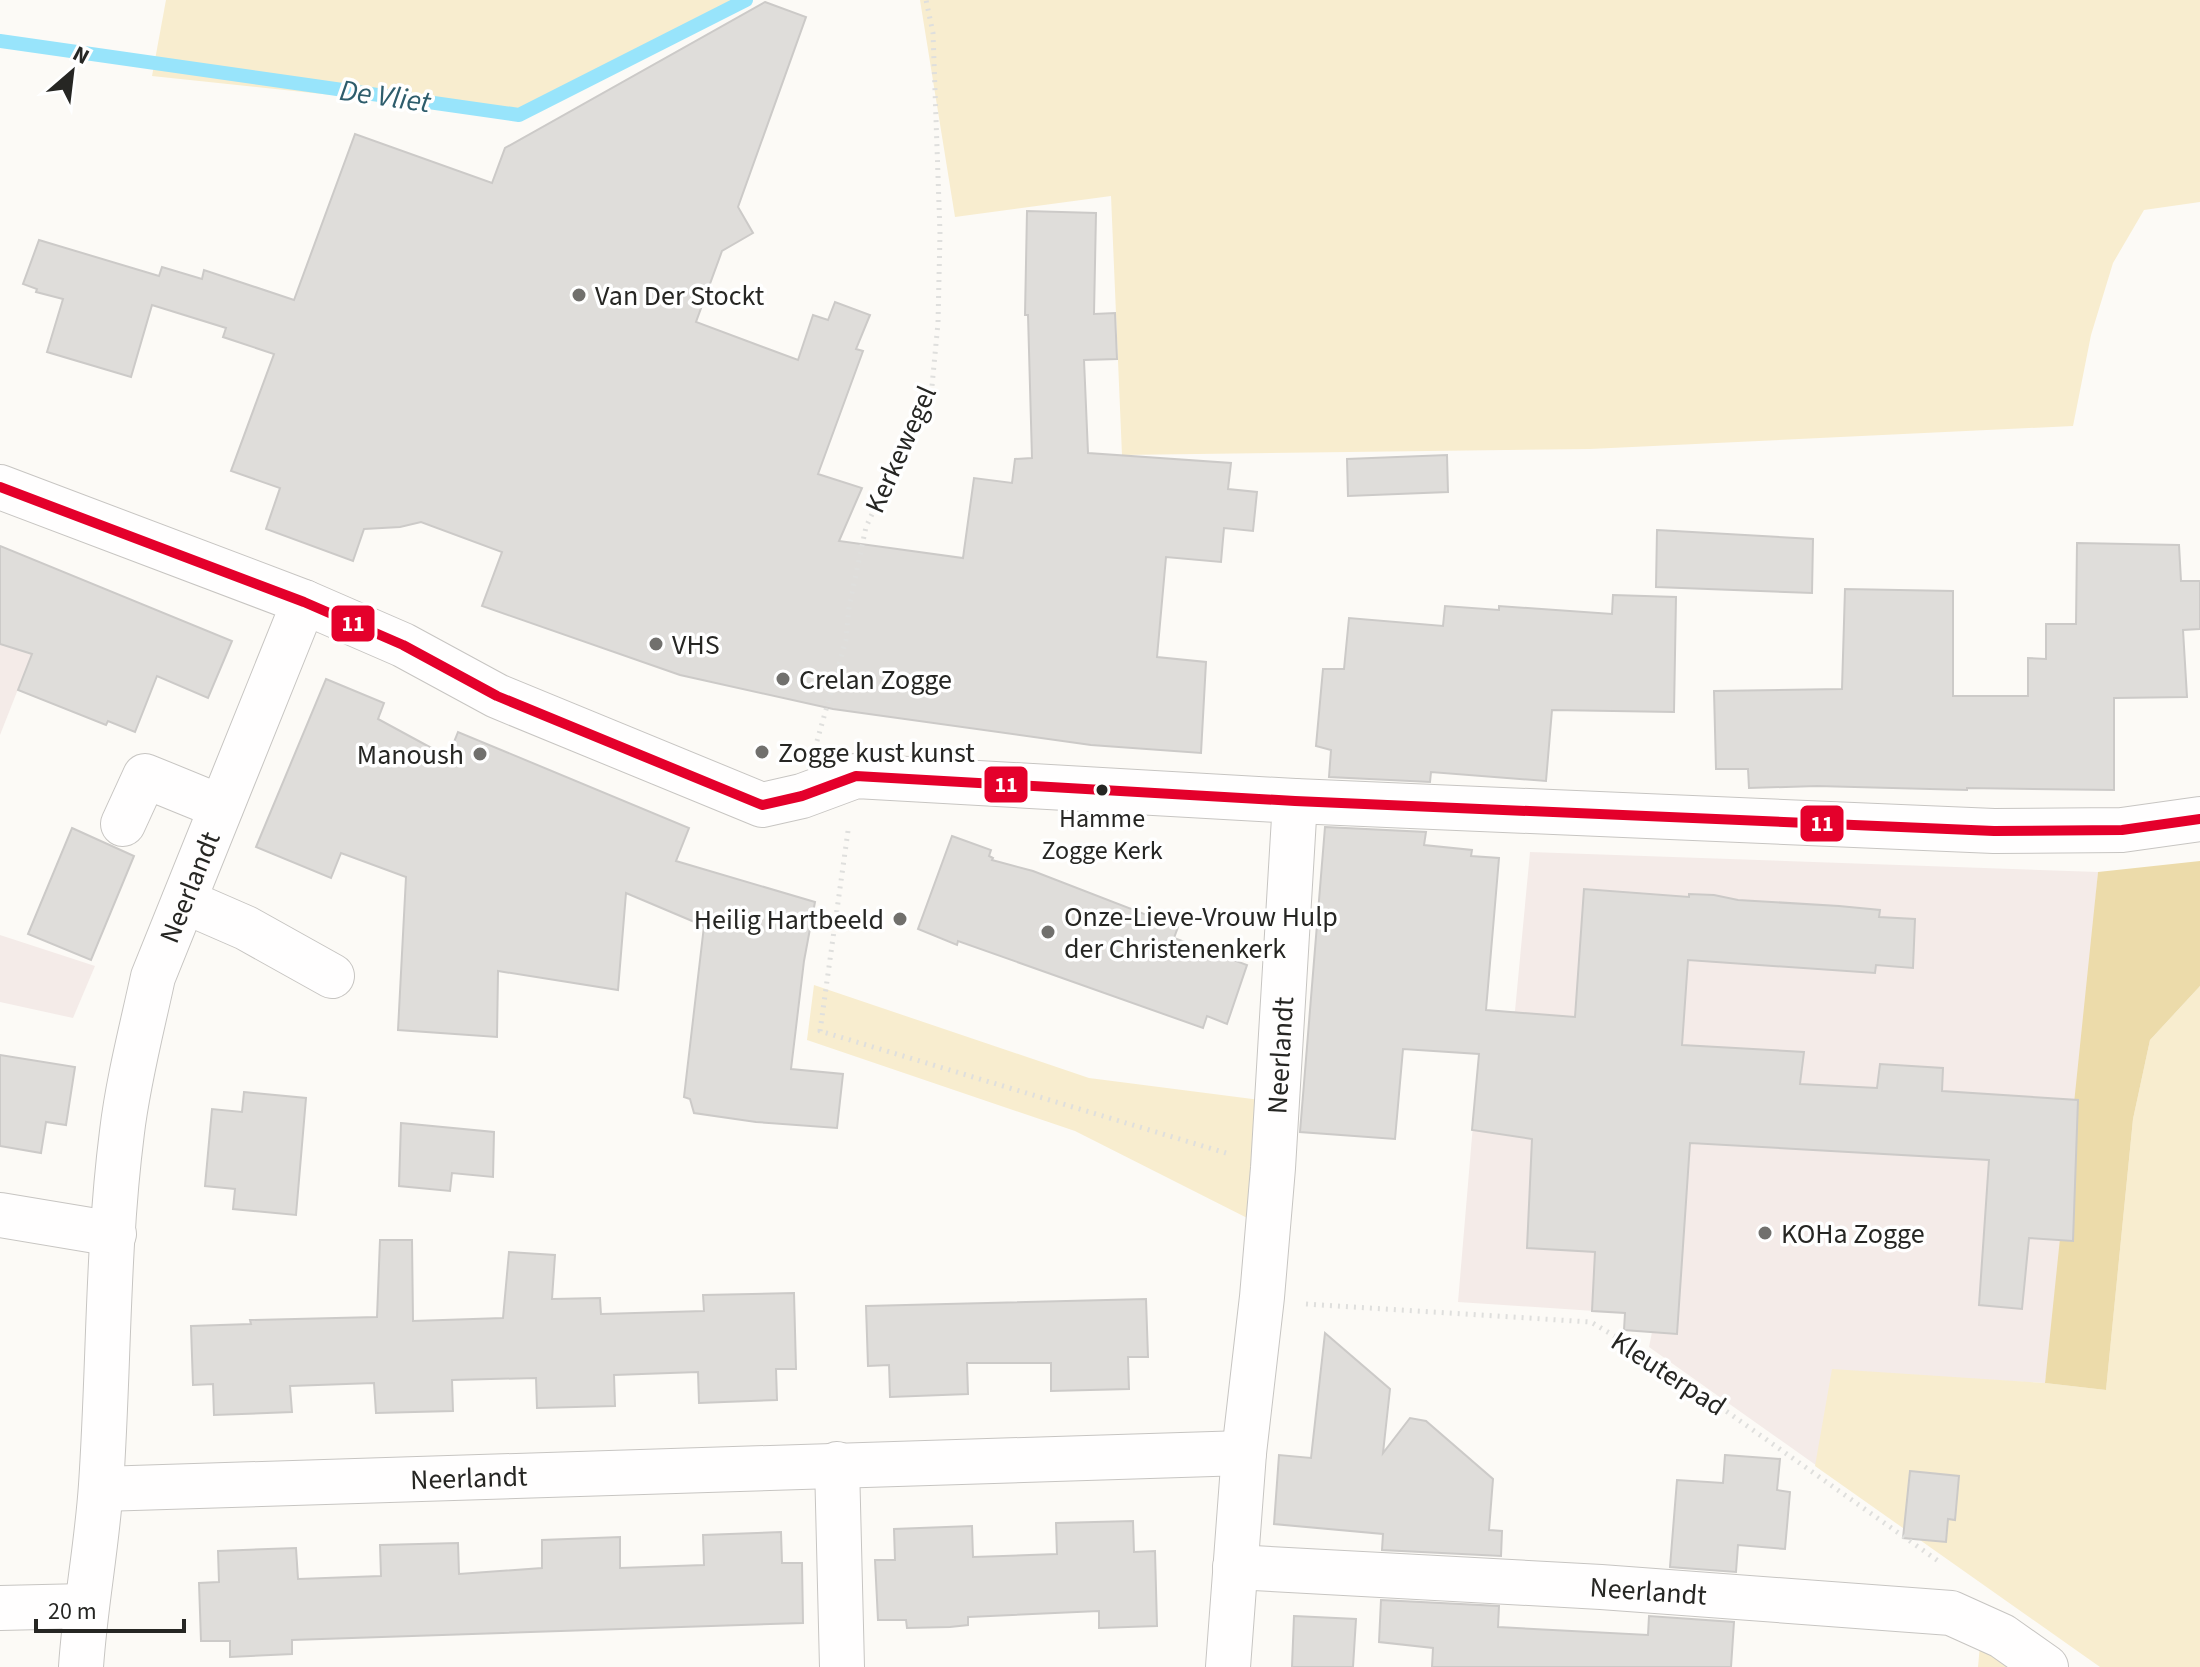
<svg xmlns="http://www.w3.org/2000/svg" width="2200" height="1667" viewBox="0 0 2200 1667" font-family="'Source Sans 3',sans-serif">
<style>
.education{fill:#f4ebe8}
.green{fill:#f8edcf}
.forest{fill:#ecdbaa}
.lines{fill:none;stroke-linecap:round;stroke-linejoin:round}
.stream{stroke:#98e4fb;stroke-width:14}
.building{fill:#dfddda;stroke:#cccac8;stroke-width:2}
.minor-casing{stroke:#c7c5c2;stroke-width:46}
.path{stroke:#dfdfdd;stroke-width:5;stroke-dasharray:2 6;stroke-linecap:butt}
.minor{stroke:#fffefe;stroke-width:44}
.bus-1-casing{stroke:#fff;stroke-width:16}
.bus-1{stroke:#e4002b;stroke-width:10}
.poi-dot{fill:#71706d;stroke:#fff;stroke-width:3}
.bus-dot{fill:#262623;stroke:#fff;stroke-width:3}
.labels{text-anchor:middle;stroke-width:7;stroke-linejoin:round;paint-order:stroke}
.bus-label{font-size:26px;fill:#262623;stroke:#fff}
.poi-label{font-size:28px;fill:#262623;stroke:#fff;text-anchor:start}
.street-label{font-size:28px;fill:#262623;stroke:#fff}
.water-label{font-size:30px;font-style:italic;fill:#2e5d6c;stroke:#fff}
.line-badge{stroke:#fff;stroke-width:3}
.badge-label{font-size:22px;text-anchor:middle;font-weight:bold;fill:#fff}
</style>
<rect width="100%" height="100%" fill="#fcfaf6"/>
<g class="education">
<path d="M 0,546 L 64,572 L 0,735 Z"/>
<path d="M 1530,852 L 2098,872 L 2078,1100 L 2075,1164 L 2045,1383 L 1990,1380 L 1957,1565 L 1649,1347 L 1652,1332 L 1624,1330 L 1624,1313 L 1458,1302 L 1479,1054 L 1506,1055 L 1511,1012 L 1515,1011 Z"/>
<path d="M 0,935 L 95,966 L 73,1018 L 0,1002 Z"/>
</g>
<g class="green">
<path d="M 166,0 L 746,0 L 519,115 L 152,76 Z"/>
<path d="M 920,0 L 2200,0 L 2200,202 L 2144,210 L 2113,263 L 2091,335 L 2073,426 L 1590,449 L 1122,455 L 1111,196 L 955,217 Z"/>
<path d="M 814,985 L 1089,1078 L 1291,1104 L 1285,1237 L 1075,1131 L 807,1040 Z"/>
<path d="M 2200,986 L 2200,1667 L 2100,1667 L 1815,1466 L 1832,1369 L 2045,1383 L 2106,1390 L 2133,1119 L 2150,1040 Z"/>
<path d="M 1980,1645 L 2010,1667 L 1978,1667 Z"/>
</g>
<path class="forest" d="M 2200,861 L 2200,986 L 2150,1040 L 2133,1119 L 2106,1390 L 2045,1383 L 2098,872 Z"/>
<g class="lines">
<path class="stream" d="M 0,41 L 519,115 L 746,0"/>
</g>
<g class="building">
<path d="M 765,2 L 806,17 L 738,207 L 753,233 L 722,251 L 696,322 L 798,360 L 813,315 L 828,320 L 835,302 L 870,315 L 856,349 L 863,351 L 818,474 L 862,488 L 839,541 L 963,558 L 974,478 L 1012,483 L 1015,459 L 1032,458 L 1028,315 L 1025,315 L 1027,211 L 1096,213 L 1094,314 L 1115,313 L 1117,359 L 1084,360 L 1088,453 L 1231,463 L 1228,489 L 1257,492 L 1253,531 L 1224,528 L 1221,562 L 1166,557 L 1157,657 L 1206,662 L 1201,753 L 1091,745 L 833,709 L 680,675 L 482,606 L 502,552 L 421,522 L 400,527 L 364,529 L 353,561 L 266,529 L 280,488 L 231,471 L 274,354 L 223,337 L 226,328 L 152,305 L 131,377 L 47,352 L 63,299 L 36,292 L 37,289 L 23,284 L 39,240 L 159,276 L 162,267 L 202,279 L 204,270 L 294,300 L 355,134 L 492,183 L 505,148 Z"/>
<path d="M 1447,455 L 1448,492 L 1348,496 L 1347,459 Z"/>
<path d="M 1657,530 L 1813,539 L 1812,593 L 1656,587 Z"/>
<path d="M 2077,543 L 2179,545 L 2181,581 L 2200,581 L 2200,629 L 2183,630 L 2187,697 L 2114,698 L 2114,790 L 1967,788 L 1967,790 L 1817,786 L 1749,788 L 1748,769 L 1716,769 L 1714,691 L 1842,689 L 1845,589 L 1953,591 L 1953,696 L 2028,696 L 2028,658 L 2046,659 L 2046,624 L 2076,624 Z"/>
<path d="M 0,546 L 232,641 L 208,698 L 157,676 L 135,732 L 108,721 L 106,725 L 18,690 L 32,654 L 0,644 Z"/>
<path d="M 1613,595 L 1676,597 L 1674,712 L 1552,710 L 1546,781 L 1431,772 L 1430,782 L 1329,777 L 1331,750 L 1316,746 L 1323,669 L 1344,669 L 1349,618 L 1443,626 L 1445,606 L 1499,610 L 1499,606 L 1612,614 Z"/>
<path d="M 326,679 L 384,703 L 378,719 L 448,757 L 458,732 L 689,828 L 676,861 L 815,902 L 804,961 L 791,1069 L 843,1074 L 837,1128 L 756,1122 L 694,1113 L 690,1099 L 684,1097 L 704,926 L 626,893 L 618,990 L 498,971 L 497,1037 L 398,1030 L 406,877 L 341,853 L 331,878 L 256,847 Z"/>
<path d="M 1325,827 L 1426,832 L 1424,845 L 1472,850 L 1471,856 L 1499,858 L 1486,1010 L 1575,1017 L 1584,889 L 1689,897 L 1689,894 L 1714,895 L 1738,900 L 1839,906 L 1880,910 L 1879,917 L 1915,919 L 1913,968 L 1876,965 L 1875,973 L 1688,960 L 1682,1045 L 1804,1052 L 1800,1084 L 1877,1088 L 1880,1064 L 1943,1068 L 1942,1091 L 2078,1100 L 2073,1241 L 2029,1238 L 2022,1309 L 1979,1305 L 1989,1160 L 1690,1143 L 1677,1334 L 1624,1330 L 1625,1313 L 1592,1311 L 1595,1252 L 1527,1248 L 1532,1139 L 1472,1130 L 1479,1054 L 1403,1049 L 1395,1139 L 1300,1132 Z"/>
<path d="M 72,828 L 134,856 L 91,960 L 28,934 Z"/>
<path d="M 952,836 L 991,850 L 989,856 L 993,858 L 992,860 L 1033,871 L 1178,927 L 1174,938 L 1247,965 L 1227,1024 L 1207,1016 L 1203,1028 L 958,941 L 957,945 L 918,929 Z"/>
<path d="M 0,1055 L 75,1067 L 66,1125 L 46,1122 L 41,1153 L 0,1146 Z"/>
<path d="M 244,1092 L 306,1098 L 296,1215 L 233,1209 L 235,1189 L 205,1186 L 212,1109 L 242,1112 Z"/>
<path d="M 401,1123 L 494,1132 L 493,1177 L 452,1173 L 450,1191 L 399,1186 Z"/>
<path d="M 380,1240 L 412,1240 L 413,1321 L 503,1318 L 509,1252 L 555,1255 L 552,1299 L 600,1298 L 601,1314 L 704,1311 L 703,1295 L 794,1293 L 796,1369 L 776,1369 L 777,1400 L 699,1403 L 698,1372 L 614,1375 L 615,1406 L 537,1408 L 536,1378 L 452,1380 L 453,1411 L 376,1413 L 374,1383 L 290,1386 L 292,1412 L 214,1415 L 213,1384 L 193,1385 L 191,1326 L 251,1324 L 250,1320 L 377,1317 Z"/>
<path d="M 1146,1299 L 1148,1357 L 1128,1357 L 1129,1389 L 1051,1391 L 1051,1363 L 967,1363 L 968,1394 L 890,1397 L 889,1365 L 868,1366 L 866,1306 Z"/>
<path d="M 1325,1333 L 1390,1389 L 1383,1453 L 1410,1418 L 1426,1421 L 1493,1479 L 1489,1530 L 1502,1531 L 1501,1556 L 1382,1550 L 1383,1534 L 1274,1524 L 1279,1455 L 1311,1458 Z"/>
<path d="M 1725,1455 L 1780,1459 L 1777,1490 L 1790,1492 L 1785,1549 L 1738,1545 L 1736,1572 L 1670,1567 L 1677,1480 L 1723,1483 Z"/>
<path d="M 1910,1471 L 1959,1476 L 1955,1520 L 1948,1519 L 1946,1542 L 1903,1538 Z"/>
<path d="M 1133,1521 L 1134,1552 L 1155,1551 L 1157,1626 L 1099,1628 L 1099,1611 L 968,1617 L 968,1625 L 950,1627 L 907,1628 L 906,1620 L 878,1620 L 875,1560 L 895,1560 L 894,1529 L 972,1526 L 973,1557 L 1057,1554 L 1056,1523 Z"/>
<path d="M 781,1532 L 782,1563 L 802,1563 L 803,1623 L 292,1640 L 292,1654 L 230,1657 L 230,1641 L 201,1641 L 199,1583 L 219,1582 L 218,1551 L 296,1548 L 298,1579 L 381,1576 L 380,1545 L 458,1543 L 459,1574 L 542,1568 L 542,1540 L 620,1537 L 620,1568 L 704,1565 L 703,1535 Z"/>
<path d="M 1381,1600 L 1499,1606 L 1498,1627 L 1648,1635 L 1649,1616 L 1734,1622 L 1731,1667 L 1432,1667 L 1433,1648 L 1379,1642 Z"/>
<path d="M 1294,1616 L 1356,1619 L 1353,1667 L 1292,1667 Z"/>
</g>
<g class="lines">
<defs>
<g id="minor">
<path d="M 0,487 L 304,602 L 403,645 L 497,696 L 762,805 L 802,796 L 856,776 L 1295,801 L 1994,831 L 2122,830 L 2200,819"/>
<path d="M 123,824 L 145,776 L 221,807"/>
<path d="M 184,901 L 246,928 L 332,976"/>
<path d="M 0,1215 L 114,1234"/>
<path d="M 837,1464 L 842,1667"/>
<path id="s1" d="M 101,1489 L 1244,1453"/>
<path id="s2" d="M 1235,1567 L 1601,1587 L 1951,1613 L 2002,1636 L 2046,1667"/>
<path d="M 0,1608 L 85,1606"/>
<path id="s3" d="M 81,1667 C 85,1606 97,1546 101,1485 C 109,1368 107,1249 122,1132 C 128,1081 142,1028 153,977 L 304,602"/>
<path id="s4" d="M 1228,1667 L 1244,1453 L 1262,1297 L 1273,1168 L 1295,801"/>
</g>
</defs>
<use href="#minor" class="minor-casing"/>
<g class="path">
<path d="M 817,741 L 846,640 L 849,607 L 866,527 L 932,386 L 938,323 L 940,233 L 933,33 L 926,0"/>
<path d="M 848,831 L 820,1031 L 1226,1153"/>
<path d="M 1306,1304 L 1591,1322 L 1651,1358 L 1941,1563"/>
</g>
<use href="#minor" class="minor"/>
<defs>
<path id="bus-1" d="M 0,487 L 304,602 L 403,645 L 497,696 L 762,805 L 802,796 L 856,776 L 1295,801 L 1994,831 L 2122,830 L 2200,819"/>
</defs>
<use href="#bus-1" class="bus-1-casing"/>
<use href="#bus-1" class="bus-1"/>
</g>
<g class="poi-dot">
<circle cx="579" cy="295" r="8"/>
<circle cx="656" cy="644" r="8"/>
<circle cx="783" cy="679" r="8"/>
<circle cx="762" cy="752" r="8"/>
<circle cx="480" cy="754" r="8"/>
<circle cx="900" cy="919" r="8"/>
<circle cx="1048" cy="932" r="8"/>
<circle cx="1765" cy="1233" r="8"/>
</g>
<circle class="bus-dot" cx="1102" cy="790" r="7"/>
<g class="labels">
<g class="bus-label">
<text x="1102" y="827">Hamme<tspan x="1102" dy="32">Zogge Kerk</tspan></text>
</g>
<g class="poi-label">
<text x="595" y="305">Van Der Stockt</text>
<text x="672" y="654">VHS</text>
<text x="799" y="689">Crelan Zogge</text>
<text x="778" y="762">Zogge kust kunst</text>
<text x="464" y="764" text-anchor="end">Manoush</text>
<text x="1064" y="926">Onze-Lieve-Vrouw Hulp<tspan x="1064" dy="32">der Christenenkerk</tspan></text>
<text x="884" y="929" text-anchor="end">Heilig Hartbeeld</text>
<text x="1781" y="1243">KOHa Zogge</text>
</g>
<g class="street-label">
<text transform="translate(900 449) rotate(-66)" y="10">Kerkewegel</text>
<text dy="10" stroke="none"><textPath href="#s3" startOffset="792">Neerlandt</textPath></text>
<text dy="10" stroke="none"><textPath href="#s4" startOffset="614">Neerlandt</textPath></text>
<text transform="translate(1669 1373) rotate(33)" y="10">Kleuterpad</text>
<text dy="10" stroke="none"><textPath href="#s1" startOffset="368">Neerlandt</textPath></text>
<text dy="10" stroke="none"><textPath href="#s2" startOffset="414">Neerlandt</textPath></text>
</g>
<g class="water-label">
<text transform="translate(385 96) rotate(8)" y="10">De Vliet</text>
</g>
</g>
<g class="line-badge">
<rect x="330" y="604" width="46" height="39" rx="8" fill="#e4002b"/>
<rect x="983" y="765" width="46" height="39" rx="8" fill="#e4002b"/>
<rect x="1799" y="804" width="46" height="39" rx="8" fill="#e4002b"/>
</g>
<g class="badge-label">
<text x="353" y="631">11</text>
<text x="1006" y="792">11</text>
<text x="1822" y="831">11</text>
</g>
<g transform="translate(72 72) rotate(28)" stroke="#ffffff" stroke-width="6" paint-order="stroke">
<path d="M0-6L14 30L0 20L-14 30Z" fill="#262623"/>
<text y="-12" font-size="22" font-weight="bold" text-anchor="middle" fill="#262623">N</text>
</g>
<path d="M36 1619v12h148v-12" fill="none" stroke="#262623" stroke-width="4"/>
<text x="48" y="1619" font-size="24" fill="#262623" stroke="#ffffff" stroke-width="6" paint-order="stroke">20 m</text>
</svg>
